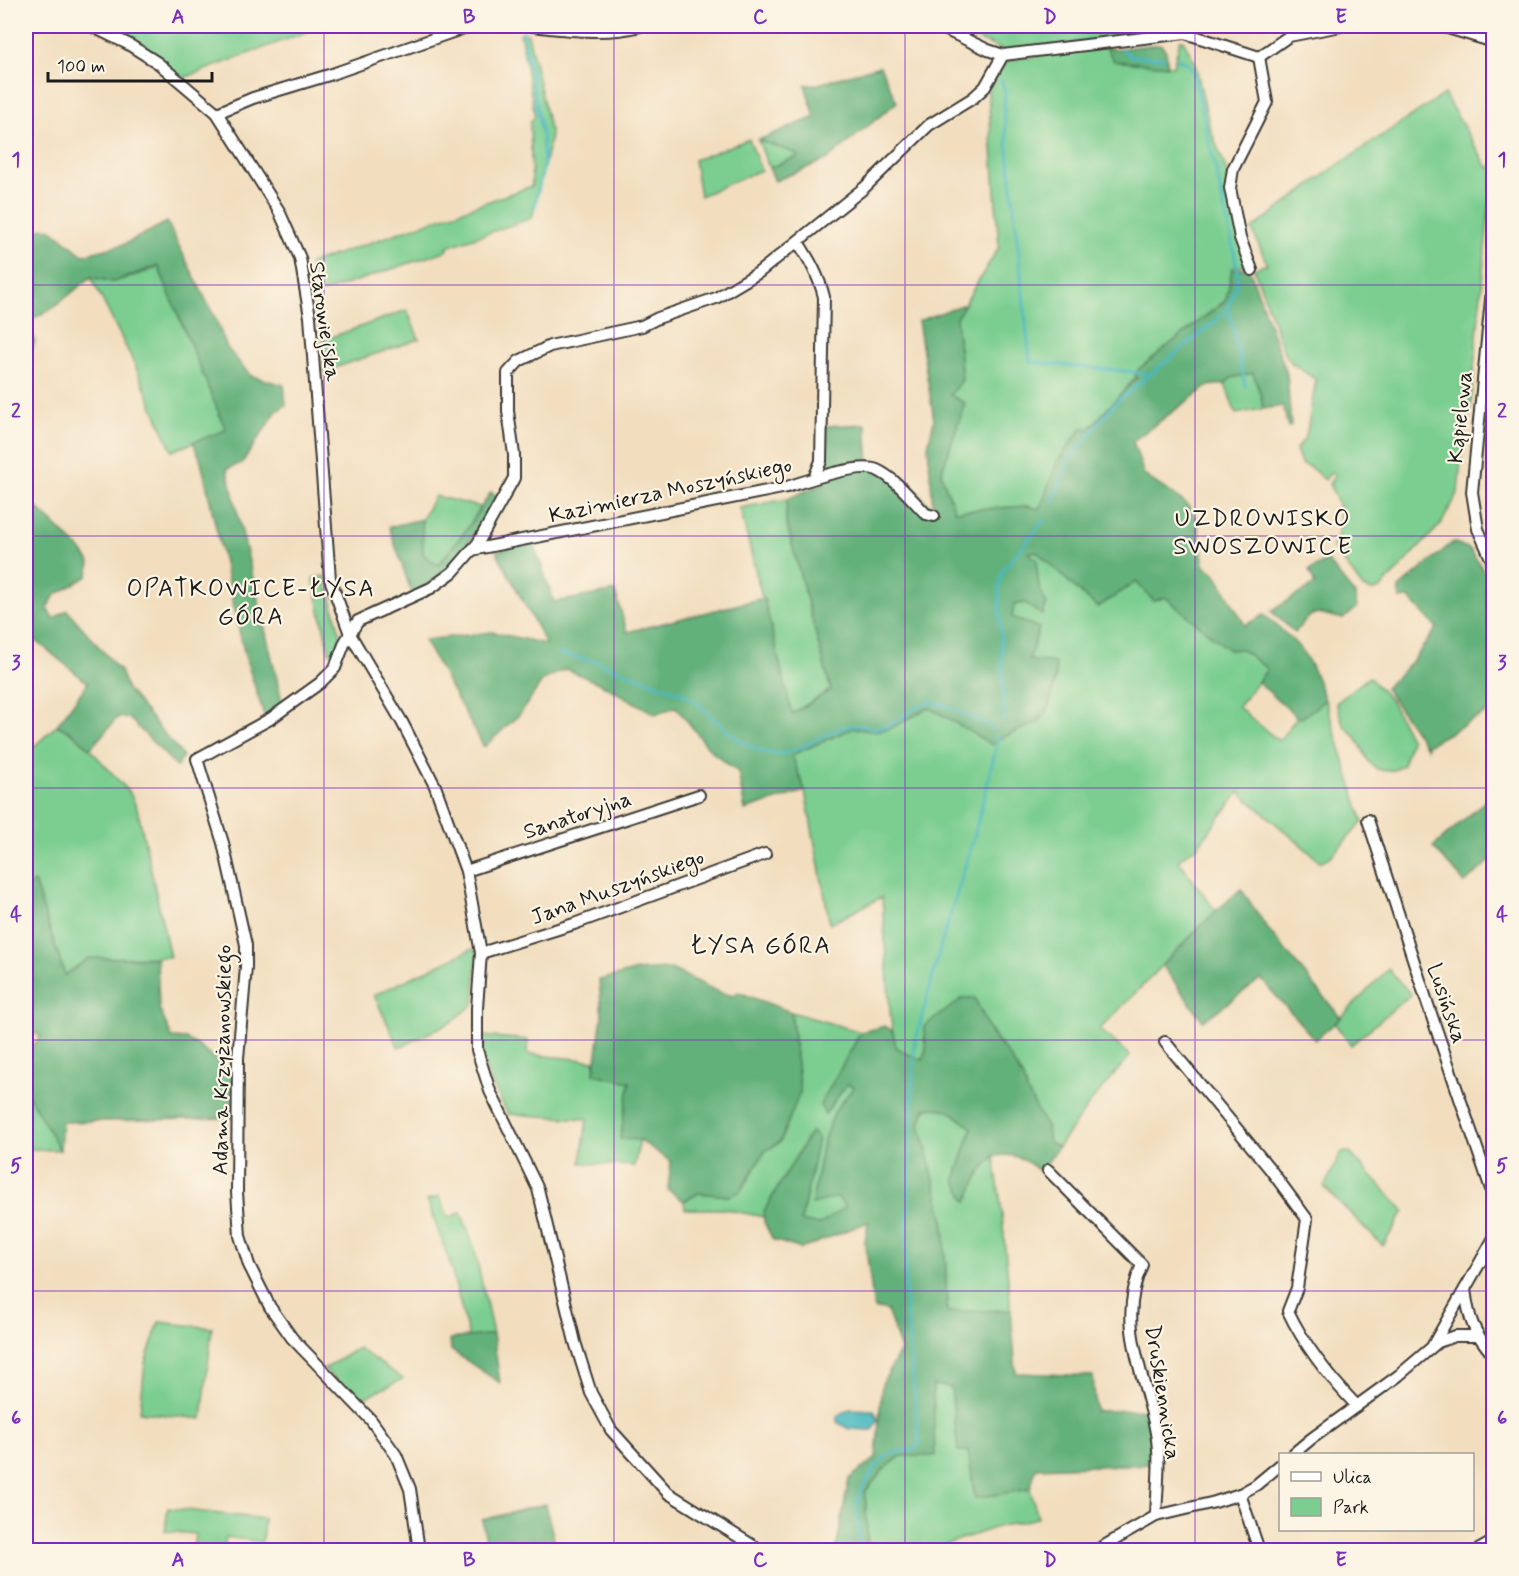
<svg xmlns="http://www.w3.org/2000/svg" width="1519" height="1576" viewBox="0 0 1519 1576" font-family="Mynerve,sans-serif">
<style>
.green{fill:#7bce90;stroke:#4c7556;stroke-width:1.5}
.forest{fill:#64b17a;stroke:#40664b;stroke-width:1.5}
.water{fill:#49b8c0;stroke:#326a6e;stroke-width:1.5}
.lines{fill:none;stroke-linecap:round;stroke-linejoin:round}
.stream{stroke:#49b8c0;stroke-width:3}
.minor-casing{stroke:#3c3934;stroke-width:14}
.minor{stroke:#fff;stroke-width:10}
.grid{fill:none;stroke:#7b2cbf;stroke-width:1.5;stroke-opacity:0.55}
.labels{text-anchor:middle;stroke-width:4.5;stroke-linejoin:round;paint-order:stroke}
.street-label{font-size:22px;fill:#1c1c1c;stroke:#fcf5e5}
.neighbourhood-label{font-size:24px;letter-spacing:1.5px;fill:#1c1c1c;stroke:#fcf5e5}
.neatline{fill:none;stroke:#7b2cbf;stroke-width:2}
.grid-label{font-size:20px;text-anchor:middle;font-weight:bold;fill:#7b2cbf}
</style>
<rect width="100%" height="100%" fill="#fcf5e5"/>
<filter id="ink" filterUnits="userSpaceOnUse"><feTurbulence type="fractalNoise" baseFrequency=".0167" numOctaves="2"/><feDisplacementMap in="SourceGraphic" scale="12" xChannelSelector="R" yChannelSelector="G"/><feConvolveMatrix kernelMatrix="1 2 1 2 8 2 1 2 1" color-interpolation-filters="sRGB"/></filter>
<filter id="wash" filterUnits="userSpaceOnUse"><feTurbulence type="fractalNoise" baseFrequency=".008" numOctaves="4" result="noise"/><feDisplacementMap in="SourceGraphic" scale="24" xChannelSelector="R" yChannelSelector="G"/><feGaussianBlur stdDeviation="1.35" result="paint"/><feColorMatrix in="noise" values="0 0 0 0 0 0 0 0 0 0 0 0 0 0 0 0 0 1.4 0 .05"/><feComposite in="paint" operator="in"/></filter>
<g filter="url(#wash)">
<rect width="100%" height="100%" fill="#f2debf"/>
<g class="green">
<path d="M 101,26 L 322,26 L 184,78 Z"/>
<path d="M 947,26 L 1125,26 L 1129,37 L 1005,51 Z"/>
<path d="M 520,33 L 528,34 L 551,136 L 532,218 L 447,247 L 448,250 L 318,294 L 309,264 L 532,186 L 530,123 L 535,116 Z"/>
<path d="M 1180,40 L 1183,40 L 1195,62 L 1210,128 L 1229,177 L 1248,265 L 1232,268 L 1229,290 L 1226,300 L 1140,368 L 1135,375 L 1137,376 L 1089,429 L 1082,428 L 1057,462 L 1040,509 L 1027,506 L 955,511 L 941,474 L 965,403 L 950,395 L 962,380 L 956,318 L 999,247 L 988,91 L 1005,62 L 1022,58 L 1106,47 L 1114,61 L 1173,66 Z"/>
<path d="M 1444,94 L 1488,168 L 1493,166 L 1470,411 L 1462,449 L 1458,493 L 1441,524 L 1380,589 L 1372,591 L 1363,588 L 1333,547 C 1344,524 1342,506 1329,484 L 1335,475 L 1331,472 L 1325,480 L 1310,467 L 1301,464 L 1296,449 L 1306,437 L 1316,380 L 1293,364 L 1285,355 L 1254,269 L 1267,264 L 1252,229 L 1332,169 Z"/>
<path d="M 749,139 L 761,170 L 700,196 L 694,160 Z"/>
<path d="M 758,140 L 797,153 L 797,157 L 769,168 Z"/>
<path d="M 158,266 L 226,430 L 172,451 L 134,363 L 91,277 L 113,282 L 149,271 Z"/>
<path d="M 407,310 L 419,339 L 323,372 L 323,340 Z"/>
<path d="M 1253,373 L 1261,396 L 1263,409 L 1236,414 L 1225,384 L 1230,378 Z"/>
<path d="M 435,496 L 481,507 L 467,529 L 438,565 L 423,555 L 422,519 Z"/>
<path d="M 787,499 L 786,522 L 831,690 L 791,714 L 740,508 Z"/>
<path d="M 1036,551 L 1084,596 L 1098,607 L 1136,581 L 1154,601 L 1165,597 L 1229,649 L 1241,649 L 1268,669 L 1238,707 L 1279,741 L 1297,717 L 1302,717 L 1325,700 L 1363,822 L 1332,855 L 1321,862 L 1239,792 L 1198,846 L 1178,860 L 1216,911 L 1100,1029 L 1130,1056 L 1094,1098 L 1058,1147 L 1049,1142 C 1046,1123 1035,1109 1027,1091 C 1021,1078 1016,1065 1007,1054 C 996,1039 987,1028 981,1010 L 924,1038 L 926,1049 L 923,1060 L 909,1055 L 895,1047 L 890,1012 L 882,897 L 830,924 L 805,791 L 791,755 L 853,728 L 871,731 L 889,729 L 928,708 L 1003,737 L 1039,722 L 1049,707 L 1056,675 L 1028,660 L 1012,617 L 1013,605 L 1025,603 L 1042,615 L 1047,604 C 1037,589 1037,576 1037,559 L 1027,553 Z"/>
<path d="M 325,576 L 341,637 L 336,653 L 329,652 L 313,578 Z"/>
<path d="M 1369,677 L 1391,701 L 1411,740 L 1403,765 L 1395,770 L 1386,771 L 1377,769 L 1369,762 L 1356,737 L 1344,726 L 1336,703 Z"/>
<path d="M 57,725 L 75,735 L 90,749 L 130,793 L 138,811 L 170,957 L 89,958 L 65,975 L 34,883 L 26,888 L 26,754 Z"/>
<path d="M 472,949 L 477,951 L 474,1004 L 453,1021 L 399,1048 L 374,995 Z"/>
<path d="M 1388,969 L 1411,994 L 1351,1045 L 1335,1024 Z"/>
<path d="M 791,1012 L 861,1032 L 820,1105 L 847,1084 L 854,1087 L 835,1111 L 823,1142 L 812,1203 L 838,1197 L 845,1207 L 819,1226 L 801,1221 L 818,1138 L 811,1132 L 765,1211 L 764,1217 L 724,1209 L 685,1209 L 684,1201 L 699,1193 L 728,1196 L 747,1182 L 765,1151 L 780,1142 L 800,1092 Z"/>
<path d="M 482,1036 L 528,1040 L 527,1054 L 595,1061 L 594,1074 L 631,1082 L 620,1139 L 640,1139 L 634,1166 L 581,1163 L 587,1119 L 508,1114 L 490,1080 L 483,1060 Z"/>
<path d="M 26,1091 L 60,1150 L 26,1149 Z"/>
<path d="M 937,1107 L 950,1111 L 972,1128 L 955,1180 L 967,1201 L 981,1170 L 994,1156 L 1001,1205 L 1011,1310 L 947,1312 L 944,1221 L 920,1124 L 925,1109 Z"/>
<path d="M 1349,1152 L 1404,1211 L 1383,1246 L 1324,1187 L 1341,1153 Z"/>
<path d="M 439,1196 L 449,1218 L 461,1212 L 474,1247 L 493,1334 L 469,1338 L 449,1260 L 427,1201 Z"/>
<path d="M 159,1322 L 212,1328 L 202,1419 L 140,1412 L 145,1363 Z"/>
<path d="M 358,1348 L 403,1379 L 358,1401 L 324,1369 Z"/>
<path d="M 932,1385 L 951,1387 L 958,1450 L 968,1450 L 975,1498 L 1030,1489 L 1038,1518 L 997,1527 L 929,1550 L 868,1550 L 865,1492 L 882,1471 L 901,1456 Z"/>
<path d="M 168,1508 L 264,1519 L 262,1542 L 226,1537 L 224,1550 L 193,1550 L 195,1534 L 165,1531 Z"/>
</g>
<g class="forest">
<path d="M 1159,44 C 1168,48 1167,57 1167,66 L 1114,61 L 1106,47 L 1114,49 Z"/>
<path d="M 880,66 L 897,102 L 828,159 L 775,181 L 769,168 L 797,157 L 797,154 L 758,140 L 815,117 L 805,85 L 818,84 Z"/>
<path d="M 167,222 L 217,322 L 227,348 L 251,376 L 284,385 L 286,405 L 276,412 L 242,463 L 227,469 L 283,705 L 265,718 L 245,656 L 201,461 L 193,442 L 226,430 L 158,266 L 113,282 L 91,277 L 53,308 L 27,322 L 35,342 L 26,363 L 26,230 L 32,236 L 42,228 L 52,230 L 83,255 L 125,244 Z"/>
<path d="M 1249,268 L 1287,374 L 1291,426 L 1288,427 L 1283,406 L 1263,409 L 1261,396 L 1253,373 L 1231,378 L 1225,384 L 1208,386 L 1133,441 L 1144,475 L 1187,504 L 1197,521 L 1204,566 L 1215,573 L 1245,625 L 1264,615 C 1301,645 1309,654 1325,700 L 1302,718 L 1297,717 L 1258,682 L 1267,669 L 1241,649 L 1229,650 L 1165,597 L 1154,601 L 1136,582 L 1098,607 L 1084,596 L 1036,551 L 1028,553 L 1037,559 C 1037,576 1037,589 1047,604 L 1042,615 L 1025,603 L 1014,605 L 1012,617 L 1039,628 L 1029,660 L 1055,663 L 1056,675 L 1049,707 L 1039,722 L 1003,737 L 992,745 L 941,714 L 928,708 L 889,729 L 871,731 L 853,728 L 792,755 L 805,791 L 745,810 L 738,772 L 711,751 L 676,707 L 655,714 L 605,686 L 566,669 L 543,680 L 520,714 L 484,747 L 424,640 L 492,632 L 546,644 L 496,551 L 533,542 L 554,602 L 615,591 L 627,632 L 764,598 L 792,714 L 831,690 L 786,522 L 787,499 L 824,483 L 825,426 L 866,424 L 869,465 C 900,461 912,491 933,508 L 928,446 L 934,420 L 918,321 L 965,304 L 956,318 L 962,380 L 950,395 L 965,403 L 941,474 L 955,511 L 1027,506 L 1040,509 L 1057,462 L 1082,428 L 1089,429 L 1137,377 L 1135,375 L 1140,368 L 1226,300 L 1232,270 Z"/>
<path d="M 491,492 L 498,498 C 472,538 455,570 412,594 L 389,527 L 422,519 L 423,554 L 438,565 L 467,529 Z"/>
<path d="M 26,497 L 82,551 L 90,562 L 88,576 L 55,595 L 47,608 L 53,619 L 67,610 L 120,671 L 127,689 L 183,756 L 177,767 L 129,718 L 118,717 L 90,749 L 74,734 L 57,725 L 88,683 L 30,636 L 26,638 Z"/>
<path d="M 1453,542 L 1470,549 L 1489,579 L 1493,595 L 1493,709 L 1427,745 L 1427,748 L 1385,688 L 1411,663 L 1437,628 L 1409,598 L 1400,599 L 1399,588 Z"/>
<path d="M 1327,560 L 1355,595 L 1357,608 L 1343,619 C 1314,612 1313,608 1295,633 L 1271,611 L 1315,584 L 1309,571 Z"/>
<path d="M 1493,794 L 1493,858 L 1465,883 L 1433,847 Z"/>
<path d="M 34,882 L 65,975 L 89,958 L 157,958 L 159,1008 L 172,1038 L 186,1039 L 197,1045 L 227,1069 L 233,1081 L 233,1118 L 62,1122 L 60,1150 L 26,1091 L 26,1054 L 41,1036 L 26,1031 L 26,888 Z"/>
<path d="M 1241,889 L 1268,929 L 1341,1018 L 1315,1040 L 1261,979 L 1203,1021 L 1162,965 L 1216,911 Z"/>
<path d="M 671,969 L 721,993 L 735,996 L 738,992 L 791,1012 L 800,1092 L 780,1142 L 765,1151 L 740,1192 L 728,1196 L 699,1193 L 684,1201 L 668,1190 L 671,1162 L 640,1140 L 620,1139 L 630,1082 L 594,1074 L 602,1017 L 599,980 L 634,971 Z"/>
<path d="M 963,998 L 975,998 L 991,1034 L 1008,1054 L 1023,1078 L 1027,1091 L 1047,1128 L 1049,1142 L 1058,1147 L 1041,1172 C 1023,1158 1017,1153 994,1156 L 981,1170 L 967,1202 L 955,1180 L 972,1128 C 955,1115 948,1105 925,1109 L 920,1124 L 944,1221 L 947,1312 L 1011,1310 L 1016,1373 L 1093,1376 L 1096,1411 L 1147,1410 L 1155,1464 L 1036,1468 L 1030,1489 L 975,1498 L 968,1451 L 958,1451 L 951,1387 L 933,1385 L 935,1456 L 901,1456 L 882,1471 L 865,1492 L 868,1550 L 836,1550 L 849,1479 L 876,1458 L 882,1384 L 901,1350 L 887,1310 L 874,1309 L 865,1241 L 868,1222 L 801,1249 L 773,1240 L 764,1222 L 764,1211 L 811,1131 L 818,1138 L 801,1221 L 819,1225 L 845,1207 L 838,1197 L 812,1204 L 823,1142 L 835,1111 L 854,1087 L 847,1084 L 825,1114 L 820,1105 L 861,1032 L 885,1026 L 893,1032 L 896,1047 L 909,1055 L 923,1060 L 926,1049 L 924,1026 Z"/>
<path d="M 493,1334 L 500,1383 L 451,1350 L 450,1339 Z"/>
<path d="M 545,1504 L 557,1550 L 488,1550 L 482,1520 Z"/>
</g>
<path class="water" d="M 850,1409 L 874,1410 L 878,1420 L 872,1430 L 849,1429 L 837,1422 L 837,1416 Z"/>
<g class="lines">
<g class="stream">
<path d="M 1122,26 L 1124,33"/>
<path d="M 523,31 L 542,135 L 544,165 L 534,209"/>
<path d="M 1123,49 L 1130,56 L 1164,58"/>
<path d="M 1001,80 L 1005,90 L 1004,113 L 1030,362 L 1134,372 L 1148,375"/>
<path d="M 1227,309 L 1233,326 L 1245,386"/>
<path d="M 1052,503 L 1070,459 L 1114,404 L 1217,320 L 1227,309 L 1236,286 L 1238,273 L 1233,246 L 1193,71 L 1189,64 L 1177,59"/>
<path d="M 560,654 L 597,662 L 686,695 L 695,701 C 718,722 750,759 785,753 C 798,751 812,742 824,736 C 841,728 848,724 868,727"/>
<path d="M 1004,720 L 999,587 L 1002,572 L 1044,520"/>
<path d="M 871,729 L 888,726 L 919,706 L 931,702 L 947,706 L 989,726 L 991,729"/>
<path d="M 861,1550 C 858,1516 850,1502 873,1471 C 879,1464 884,1456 893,1453 C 902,1450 913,1453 919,1445 L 905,1297 L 914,1046 L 941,945 L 974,837 L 999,736"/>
</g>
</g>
</g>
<g filter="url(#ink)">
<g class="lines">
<defs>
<g id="minor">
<path d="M 91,26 L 128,44 L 158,63 L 217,113 L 279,211 L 300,258 L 310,317 L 330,579 L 350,634 L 402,722 L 435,786 L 466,871 L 481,953 L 477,1008 L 477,1050 L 490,1091 L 538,1189 L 575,1342 L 591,1393 L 611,1430 L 668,1493 L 760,1550"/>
<path d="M 533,26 C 566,30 608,35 640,26"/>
<path d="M 938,26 L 988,50 L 1003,55"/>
<path d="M 1441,26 L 1494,42"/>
<path d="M 217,113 L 253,98 L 329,75 L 470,26"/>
<path d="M 798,242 C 809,259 819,276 824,297 L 821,461 L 814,478"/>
<path d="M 1494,269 L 1472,492 L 1478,529 L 1494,565"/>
<path d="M 1252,270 L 1240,238 L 1230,188 L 1233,169 L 1267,102 L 1259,57"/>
<path d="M 472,550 L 787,487 C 805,481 861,462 877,470 C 896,479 911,499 926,514 L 934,516"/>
<path d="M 1368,820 L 1428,1005 L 1494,1198"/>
<path d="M 466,871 L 699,795"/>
<path d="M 481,953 L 574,924 L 765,854"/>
<path d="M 1165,1042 L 1270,1169 L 1307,1219 L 1297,1288 L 1288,1311 C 1305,1347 1329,1377 1357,1406"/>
<path d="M 1048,1170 L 1142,1265 C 1115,1326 1146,1374 1156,1433 C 1161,1461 1157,1488 1156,1516"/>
<path d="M 1465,1289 C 1469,1321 1473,1331 1494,1356"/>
<path d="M 1433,1345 L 1494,1238"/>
<path d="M 1293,1454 L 1311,1439 L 1398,1376 L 1438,1342 L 1455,1336 L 1478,1336"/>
<path d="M 1240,1494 L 1259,1550"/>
<path d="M 419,1550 L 410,1489 L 396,1455 L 371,1420 L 292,1338 L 270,1307 L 249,1265 L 240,1236 L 237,1192 L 238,1058 L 246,967 L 246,945 L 223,843 L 197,759 L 270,719 L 320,683 L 335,668 L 345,642 L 358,621 L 431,588 L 453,572 L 478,543 L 514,478 L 514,455 L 508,411 L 508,373 L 519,361 L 550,346 L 642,326 L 658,318 L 716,298 L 758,273 L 864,188 L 929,125 L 973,98 L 985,87 L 1003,55 L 1185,33 L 1259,57 L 1289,36 L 1341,26"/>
<path d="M 1097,1550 L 1156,1516 L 1215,1502 L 1240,1494 L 1256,1485 L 1280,1465"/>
<path d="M 1478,1550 L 1494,1541"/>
</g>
</defs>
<use href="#minor" class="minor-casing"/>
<use href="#minor" class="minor"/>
</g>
</g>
<path class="grid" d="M 324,26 L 324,1550M 614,26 L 614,1550M 905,26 L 905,1550M 1195,26 L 1195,1550M 26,285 L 1494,285M 26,536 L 1494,536M 26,788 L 1494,788M 26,1040 L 1494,1040M 26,1291 L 1494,1291"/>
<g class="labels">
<g class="street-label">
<text transform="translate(326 321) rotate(82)" y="8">Starowiejska</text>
<text transform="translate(1459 417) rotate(-84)" y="8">Kąpielowa</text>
<text transform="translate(670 489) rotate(-12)" y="8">Kazimierza Moszyńskiego</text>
<text transform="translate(577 814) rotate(-18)" y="8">Sanatoryjna</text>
<text transform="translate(617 886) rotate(-20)" y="8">Jana Muszyńskiego</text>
<text transform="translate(1448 1003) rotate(71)" y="8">Lusińska</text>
<text transform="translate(221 1060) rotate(-89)" y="8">Adama Krzyżanowskiego</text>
<text transform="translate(1164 1392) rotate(81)" y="8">Druskiennicka</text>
</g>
<g class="neighbourhood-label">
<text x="1263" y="526">UZDROWISKO<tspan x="1263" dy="28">SWOSZOWICE</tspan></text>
<text x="251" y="596">OPATKOWICE-ŁYSA<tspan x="251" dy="28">GÓRA</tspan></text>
<text x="761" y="953">ŁYSA GÓRA</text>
</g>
</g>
<rect width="1519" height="1576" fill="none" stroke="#fcf5e5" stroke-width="66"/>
<rect x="1279" y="1453" width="195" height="78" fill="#fcf5e5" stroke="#a29e95" stroke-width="1.5"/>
<rect x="1291" y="1472" width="30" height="9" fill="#ffffff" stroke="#a29e95" stroke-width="1.5"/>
<text x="1333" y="1483" font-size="18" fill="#1c1c1c">Ulica</text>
<rect x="1291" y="1498" width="30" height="18" fill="#7bce90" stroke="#a29e95" stroke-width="1.5"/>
<text x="1333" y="1513" font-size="18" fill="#1c1c1c">Park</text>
<path d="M48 72v9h164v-9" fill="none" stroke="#1c1c1c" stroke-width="3"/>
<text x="57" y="72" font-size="18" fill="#1c1c1c" stroke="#fcf5e5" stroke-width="4.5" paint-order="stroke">100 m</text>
<rect x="33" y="33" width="1453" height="1510" class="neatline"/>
<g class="grid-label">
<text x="178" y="23">A</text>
<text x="469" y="23">B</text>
<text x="760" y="23">C</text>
<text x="1050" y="23">D</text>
<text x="1341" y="23">E</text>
<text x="16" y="166">1</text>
<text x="1502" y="166">1</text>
<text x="16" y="417">2</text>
<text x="1502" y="417">2</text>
<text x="16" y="669">3</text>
<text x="1502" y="669">3</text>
<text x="16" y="921">4</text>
<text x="1502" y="921">4</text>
<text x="16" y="1172">5</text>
<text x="1502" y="1172">5</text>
<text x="16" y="1424">6</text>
<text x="1502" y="1424">6</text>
<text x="178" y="1566">A</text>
<text x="469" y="1566">B</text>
<text x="760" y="1566">C</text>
<text x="1050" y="1566">D</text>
<text x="1341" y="1566">E</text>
</g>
</svg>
